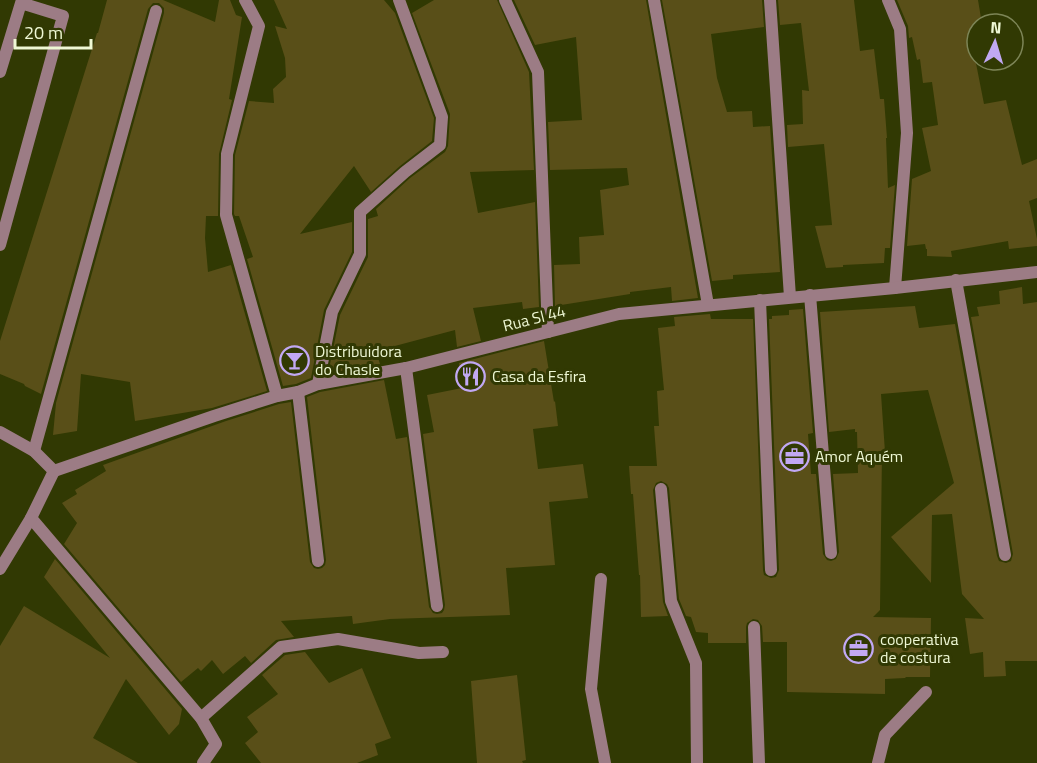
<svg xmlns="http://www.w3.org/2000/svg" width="1037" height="763" viewBox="0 0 1037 763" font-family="'Titillium Web',sans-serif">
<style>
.building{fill:#594f18}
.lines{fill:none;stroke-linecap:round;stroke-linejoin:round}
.lane{stroke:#9c7c85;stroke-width:12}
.street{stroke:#9c7c85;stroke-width:12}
.labels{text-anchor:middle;stroke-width:6;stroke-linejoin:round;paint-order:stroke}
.street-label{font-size:16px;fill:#eff8d5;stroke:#313903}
.poi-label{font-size:16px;fill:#eff8d5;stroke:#313903;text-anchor:start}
</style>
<rect width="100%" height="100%" fill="#313903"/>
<g class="building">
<path d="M 107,0 L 163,0 L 215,22 L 219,0 L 230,0 L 236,15 L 242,17 L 229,99 L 232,100 L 219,154 L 218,216 L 206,216 L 205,238 L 208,272 L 231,265 L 267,391 L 212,408 L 135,421 L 130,382 L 81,374 L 77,431 L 53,435 L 56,403 L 164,13 L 164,8 L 159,3 L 153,3 L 148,9 L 41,394 L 25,386 L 24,384 L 0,374 L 0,341 L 97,33 L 98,33 Z"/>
<path d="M 274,0 L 384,0 L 395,13 L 434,118 L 432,141 L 400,166 L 371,192 L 354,166 L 300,234 L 352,222 L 352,252 L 324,310 L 311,378 L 296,384 L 283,386 L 247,259 L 253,257 L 239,216 L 235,216 L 234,214 L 235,155 L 249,101 L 274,103 L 273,89 L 286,77 L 285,58 L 275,26 L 287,29 Z"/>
<path d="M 434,0 L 497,0 L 529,72 L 534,170 L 470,172 L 478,213 L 535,202 L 539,307 L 523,309 L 522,302 L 473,308 L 481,341 L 457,347 L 455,330 L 376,351 L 380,364 L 328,374 L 340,315 L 368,257 L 368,219 L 378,216 L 376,209 L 410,178 L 445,152 L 448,146 L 450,114 L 412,13 Z"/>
<path d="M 514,0 L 646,0 L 698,298 L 672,301 L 671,287 L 630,292 L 630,294 L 555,306 L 554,265 L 580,264 L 579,237 L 604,235 L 600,190 L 629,185 L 627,168 L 550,170 L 548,122 L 582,120 L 576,37 L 535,45 Z"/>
<path d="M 662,0 L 762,0 L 764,27 L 711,34 L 717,78 L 727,112 L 752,111 L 753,127 L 770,126 L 780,272 L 733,275 L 733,279 L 712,281 Z"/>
<path d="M 778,0 L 854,0 L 860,51 L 874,49 L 880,99 L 884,99 L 887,138 L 886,138 L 888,188 L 895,185 L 890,248 L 885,248 L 884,263 L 843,265 L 843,267 L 826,268 L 815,226 L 832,225 L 824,144 L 788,147 L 787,125 L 803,124 L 802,90 L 809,91 L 801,23 L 780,25 Z"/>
<path d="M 897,0 L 978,0 L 982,24 L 977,24 L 977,47 L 973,48 L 984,104 L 1006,100 L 1022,165 L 1037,159 L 1037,198 L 1029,201 L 1037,239 L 1037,246 L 1009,249 L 1008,241 L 951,251 L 952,257 L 927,256 L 927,249 L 926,249 L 925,244 L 907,246 L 912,179 L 931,171 L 922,128 L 938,125 L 932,82 L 923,83 L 920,59 L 917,60 L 912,37 L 909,38 L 908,26 Z"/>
<path d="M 1022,287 L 1023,304 L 1037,302 L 1037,661 L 1005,661 L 1006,676 L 984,677 L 983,652 L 970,654 L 965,618 L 984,619 L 962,594 L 952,514 L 932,515 L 931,583 L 891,537 L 954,483 L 928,390 L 881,394 L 885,452 L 882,452 L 880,610 L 873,617 L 931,618 L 930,677 L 906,677 L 905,678 L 885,679 L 885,694 L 787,692 L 787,642 L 763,642 L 762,626 L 758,620 L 753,619 L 747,623 L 746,627 L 746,643 L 708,643 L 708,633 L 696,632 L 691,617 L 686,616 L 679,599 L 669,488 L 667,484 L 661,481 L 656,483 L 653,490 L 663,602 L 668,616 L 641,617 L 640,575 L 639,575 L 633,494 L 631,494 L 629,466 L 657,466 L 654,426 L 659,426 L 657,391 L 664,390 L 658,328 L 675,326 L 674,317 L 710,314 L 711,319 L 753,319 L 763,570 L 764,575 L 771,578 L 776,577 L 779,570 L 769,319 L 772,319 L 772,316 L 789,315 L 789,310 L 803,309 L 813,433 L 808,434 L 811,474 L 816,474 L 823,554 L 827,560 L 831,561 L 836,559 L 839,552 L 833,474 L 858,473 L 857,432 L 855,432 L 855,429 L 829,432 L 820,312 L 915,306 L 919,328 L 955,324 L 997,556 L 999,561 L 1006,563 L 1011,561 L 1013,554 L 971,317 L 979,316 L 977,307 L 1000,304 L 999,291 Z"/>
<path d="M 544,341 L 554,402 L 555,401 L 558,426 L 533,429 L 538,469 L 583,464 L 588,498 L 549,502 L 555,565 L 506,568 L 510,615 L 390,619 L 353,624 L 352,616 L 281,621 L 294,637 L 276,640 L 251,663 L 245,656 L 223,674 L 212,660 L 201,671 L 198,668 L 181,682 L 64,544 L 77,523 L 62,503 L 77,494 L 75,490 L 106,471 L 103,465 L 226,421 L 279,404 L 291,402 L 310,562 L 314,568 L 318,569 L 322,568 L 325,565 L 326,560 L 307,397 L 320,392 L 384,380 L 396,439 L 407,437 L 429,607 L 433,613 L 437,614 L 442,613 L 444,610 L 445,605 L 423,434 L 434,432 L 427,395 L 462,388 L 459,363 Z"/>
<path d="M 55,559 L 182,709 L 179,724 L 169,735 L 126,679 L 93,738 L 138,763 L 0,763 L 0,646 L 24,606 L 110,658 L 44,577 Z"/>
<path d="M 305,652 L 329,683 L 362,668 L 391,738 L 375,744 L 378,755 L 357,763 L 261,763 L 245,743 L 258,732 L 247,717 L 278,694 L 262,675 L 285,655 Z"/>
<path d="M 517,675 L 526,760 L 522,761 L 523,763 L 477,763 L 471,681 Z"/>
</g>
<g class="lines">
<g class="lane">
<path d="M 0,72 L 21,3 L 63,16 L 0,245"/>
<path d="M 601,579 L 591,689 L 605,763"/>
<path d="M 878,763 L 885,735 L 926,692"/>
</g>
<g class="street">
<path d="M 245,0 L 259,26 L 227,154 L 226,215 L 277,396"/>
<path d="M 505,0 L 538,72 L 548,332"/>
<path d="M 654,0 L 708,305"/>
<path d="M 770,0 L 790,297"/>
<path d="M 888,0 L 900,29 L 907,133 L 895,288"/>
<path d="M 956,280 L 1005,555"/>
<path d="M 810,295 L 831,553"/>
<path d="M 760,300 L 771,570"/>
<path d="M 406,368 L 437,606"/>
<path d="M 318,384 L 332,312 L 360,254 L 360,212 L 405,172 L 440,145 L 442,117 L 399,0"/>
<path d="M 298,392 L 318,561"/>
<path d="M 0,432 L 34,451 L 54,471 L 31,518 L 201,718 L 216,744 L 203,763"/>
<path d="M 34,451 L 156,11"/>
<path d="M 54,471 L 214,416 L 277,396 L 298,392 L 318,384 L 406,368 L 619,314 L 895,288 L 1037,272"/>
<path d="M 661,489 L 671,601 L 696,663 L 697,763"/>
<path d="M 0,569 L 31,518"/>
<path d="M 754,627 L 759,763"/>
<path d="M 201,718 L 281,647 L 338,639 L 419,653 L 443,652"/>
</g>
</g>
<defs>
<symbol id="bar-ring" viewBox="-11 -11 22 22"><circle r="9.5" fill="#313903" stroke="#c1a8f3" stroke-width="1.5"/><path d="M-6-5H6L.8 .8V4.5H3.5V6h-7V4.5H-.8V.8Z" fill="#c1a8f3"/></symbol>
<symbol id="restaurant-ring" viewBox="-11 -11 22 22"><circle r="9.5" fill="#313903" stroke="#c1a8f3" stroke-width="1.5"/><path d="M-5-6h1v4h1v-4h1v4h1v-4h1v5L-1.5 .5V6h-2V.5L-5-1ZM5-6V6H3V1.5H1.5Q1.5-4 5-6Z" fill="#c1a8f3"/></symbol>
<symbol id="office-ring" viewBox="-11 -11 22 22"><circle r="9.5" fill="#313903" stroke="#c1a8f3" stroke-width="1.5"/><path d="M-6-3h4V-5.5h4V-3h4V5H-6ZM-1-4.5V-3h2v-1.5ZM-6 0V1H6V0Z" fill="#c1a8f3"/></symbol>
</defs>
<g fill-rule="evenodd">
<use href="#bar-ring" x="278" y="344" width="33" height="33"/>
<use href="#restaurant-ring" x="454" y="360" width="33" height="33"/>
<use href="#office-ring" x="778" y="440" width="33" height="33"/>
<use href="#office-ring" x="842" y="632" width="33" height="33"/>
</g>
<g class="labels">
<g class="street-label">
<text transform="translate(534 318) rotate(-14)" y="6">Rua Sl 44</text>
</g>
<g class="poi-label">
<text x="315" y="357">Distribuidora<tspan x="315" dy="18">do Chasle</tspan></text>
<text x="492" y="382">Casa da Esfira</text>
<text x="815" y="462">Amor Aquém</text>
<text x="880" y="645">cooperativa<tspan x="880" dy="18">de costura</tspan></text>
</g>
</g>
<g transform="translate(995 42) rotate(4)"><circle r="28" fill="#313903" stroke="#7d8557" stroke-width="1.5"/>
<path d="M0-4.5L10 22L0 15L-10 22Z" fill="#c1a8f3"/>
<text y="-9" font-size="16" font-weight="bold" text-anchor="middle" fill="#eff8d5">N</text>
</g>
<path d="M15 39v9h76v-9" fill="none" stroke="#eff8d5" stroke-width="3"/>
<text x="24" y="39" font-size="18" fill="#eff8d5" stroke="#313903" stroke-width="4.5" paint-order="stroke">20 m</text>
</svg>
